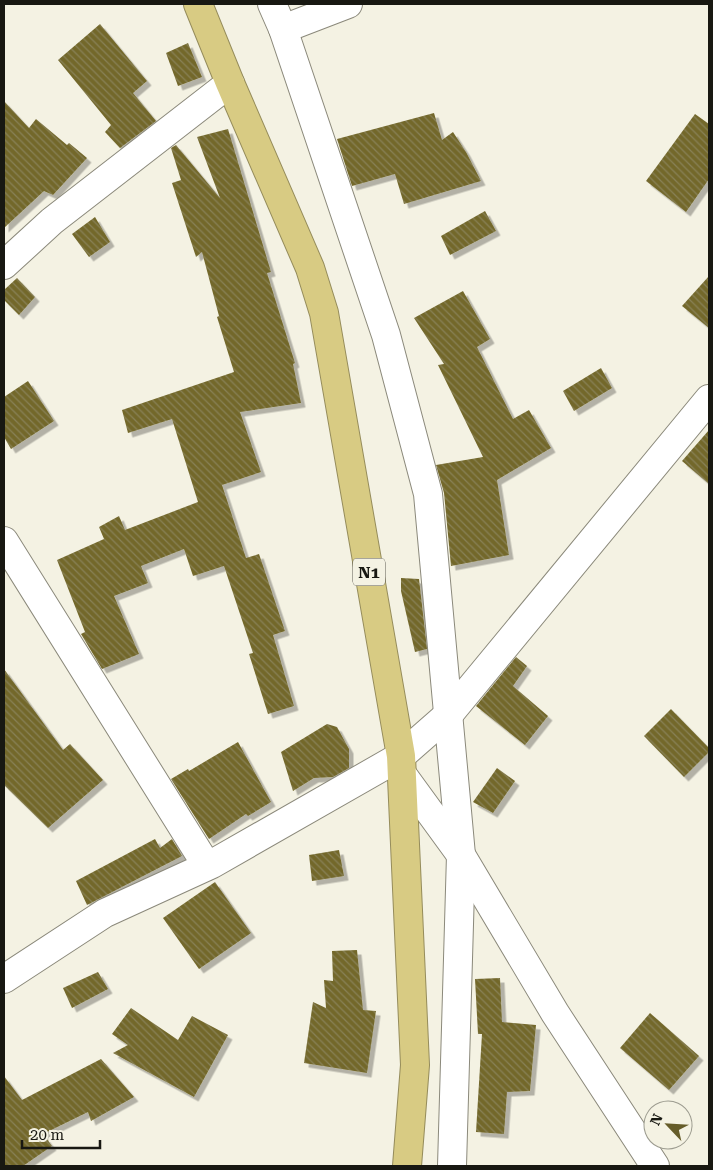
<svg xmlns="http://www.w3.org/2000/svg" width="713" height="1170" viewBox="0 0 713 1170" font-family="'Roboto Serif',serif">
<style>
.building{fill:url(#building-back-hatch);filter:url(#shadow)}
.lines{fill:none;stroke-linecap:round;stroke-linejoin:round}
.street-casing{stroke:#8b897b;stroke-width:30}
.highway-casing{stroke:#958c5b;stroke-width:30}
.street{stroke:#fff;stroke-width:28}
.highway{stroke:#d8cb83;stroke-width:28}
.labels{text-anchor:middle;stroke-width:4;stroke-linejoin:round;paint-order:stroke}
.shield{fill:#f4f2e3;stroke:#5a5951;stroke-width:1}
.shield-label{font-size:16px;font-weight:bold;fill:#181812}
</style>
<defs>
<pattern id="building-back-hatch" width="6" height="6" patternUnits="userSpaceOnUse" patternTransform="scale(1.25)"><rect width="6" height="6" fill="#73682c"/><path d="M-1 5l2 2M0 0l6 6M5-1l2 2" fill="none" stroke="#888156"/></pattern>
<filter id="shadow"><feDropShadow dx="4.5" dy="4.5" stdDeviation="0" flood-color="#0004"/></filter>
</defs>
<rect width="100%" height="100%" fill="#f4f2e3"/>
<g class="building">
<path d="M 100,24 L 147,81 L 133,93 L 156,121 L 120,148 L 105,132 L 111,125 L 58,60 Z"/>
<path d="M 188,43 L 202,77 L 178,86 L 166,53 Z"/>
<path d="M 4,101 L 29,128 L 36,119 L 67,145 L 69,143 L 87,158 L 53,195 L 44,191 L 4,228 Z"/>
<path d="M 434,113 L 442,140 L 453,132 L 466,152 L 481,181 L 404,204 L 395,174 L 352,186 L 337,139 Z"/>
<path d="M 695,114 L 709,124 L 709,179 L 686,212 L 646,181 Z"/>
<path d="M 228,129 L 271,272 L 267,273 L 295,363 L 293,364 L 301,403 L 240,412 L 261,472 L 222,485 L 246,558 L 259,554 L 285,631 L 273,635 L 294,706 L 268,714 L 249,654 L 253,653 L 224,566 L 193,576 L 184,549 L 141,566 L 148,583 L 114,596 L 139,654 L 102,669 L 81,634 L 85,632 L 57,560 L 104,539 L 99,527 L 119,516 L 125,530 L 198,502 L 172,419 L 128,433 L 122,410 L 234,372 L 217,317 L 219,316 L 202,252 L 196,257 L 172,183 L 181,180 L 171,148 L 176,145 L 220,198 L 197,137 Z"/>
<path d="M 485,211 L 496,231 L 450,255 L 441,236 Z"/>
<path d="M 95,217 L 110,242 L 89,257 L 72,234 Z"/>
<path d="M 709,276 L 709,328 L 682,306 Z"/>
<path d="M 17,278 L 35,297 L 19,315 L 4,300 L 4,290 Z"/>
<path d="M 463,291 L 490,339 L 477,347 L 513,419 L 529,410 L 551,448 L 497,480 L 509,555 L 451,566 L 444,493 L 436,465 L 483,457 L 438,365 L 444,364 L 414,318 Z"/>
<path d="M 601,368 L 612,388 L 574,411 L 563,391 Z"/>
<path d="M 28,381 L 54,421 L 11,449 L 4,437 L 4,397 Z"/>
<path d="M 709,430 L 709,484 L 682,461 Z"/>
<path d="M 401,578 L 419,579 L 427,649 L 415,652 L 401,591 Z"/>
<path d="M 516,657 L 527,666 L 513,686 L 548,716 L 525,745 L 476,706 Z"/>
<path d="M 4,669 L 63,750 L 70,744 L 103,780 L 48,828 L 4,785 Z"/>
<path d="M 671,709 L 709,748 L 709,752 L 684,777 L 644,736 Z"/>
<path d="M 327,724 L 337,727 L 349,749 L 349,768 L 333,777 L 314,778 L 293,791 L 281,752 Z"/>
<path d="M 238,742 L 271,802 L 248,816 L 246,814 L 209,839 L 171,779 L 188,769 L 189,771 Z"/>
<path d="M 497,768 L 515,781 L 493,813 L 473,802 Z"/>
<path d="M 155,839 L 160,848 L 172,839 L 182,856 L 87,905 L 76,881 Z"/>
<path d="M 339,850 L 344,876 L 312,881 L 309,855 Z"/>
<path d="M 215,882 L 251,933 L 199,969 L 163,918 Z"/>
<path d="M 357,950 L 363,1010 L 376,1011 L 367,1073 L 304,1063 L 313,1002 L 326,1008 L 324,980 L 333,981 L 332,951 Z"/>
<path d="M 98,972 L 108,989 L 72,1008 L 63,988 Z"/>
<path d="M 500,978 L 502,1022 L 536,1025 L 530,1091 L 507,1092 L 504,1134 L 476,1132 L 482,1034 L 478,1034 L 475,979 Z"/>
<path d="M 131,1008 L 178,1040 L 192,1016 L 228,1035 L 194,1097 L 113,1053 L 128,1045 L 112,1034 Z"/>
<path d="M 650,1013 L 699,1056 L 669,1090 L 620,1048 Z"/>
<path d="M 101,1059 L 134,1097 L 91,1121 L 88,1112 L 43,1134 L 52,1146 L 23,1166 L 4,1166 L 4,1076 L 22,1100 Z"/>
</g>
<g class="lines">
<defs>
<g id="street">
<path d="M 272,4 L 283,29 L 386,335 L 428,494 L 461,855 L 452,1166"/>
<path d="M 283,29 L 348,4"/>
<path d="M 4,265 L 52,221 L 230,83"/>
<path d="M 4,541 L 207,866"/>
<path d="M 402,774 L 461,855 L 555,1013 L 655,1166"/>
<path d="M 4,979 L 105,913 L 212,864 L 401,756 L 450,713 L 709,399"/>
</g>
<path id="highway" d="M 198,4 L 230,83 L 310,268 L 324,313 L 401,756 L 415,1065 L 407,1166"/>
</defs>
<use href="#street" class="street-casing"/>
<use href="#highway" class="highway-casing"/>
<use href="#street" class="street"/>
<use href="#highway" class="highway"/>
</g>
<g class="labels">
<rect class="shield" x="353" y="558.5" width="32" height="27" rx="4"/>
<g class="shield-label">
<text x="369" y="578">N1</text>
</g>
</g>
<rect width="713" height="1170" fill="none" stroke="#181812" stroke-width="10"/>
<g transform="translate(668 1125) rotate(295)"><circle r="24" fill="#f4f2e3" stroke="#9c9b8f"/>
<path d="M0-4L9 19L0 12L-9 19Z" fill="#655c29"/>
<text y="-8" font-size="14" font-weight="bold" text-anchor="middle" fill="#181812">N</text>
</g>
<path d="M22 1140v8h78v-8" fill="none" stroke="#181812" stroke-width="2.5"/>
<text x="30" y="1140" font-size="15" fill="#181812" stroke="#f4f2e3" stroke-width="4" paint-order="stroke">20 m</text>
</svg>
